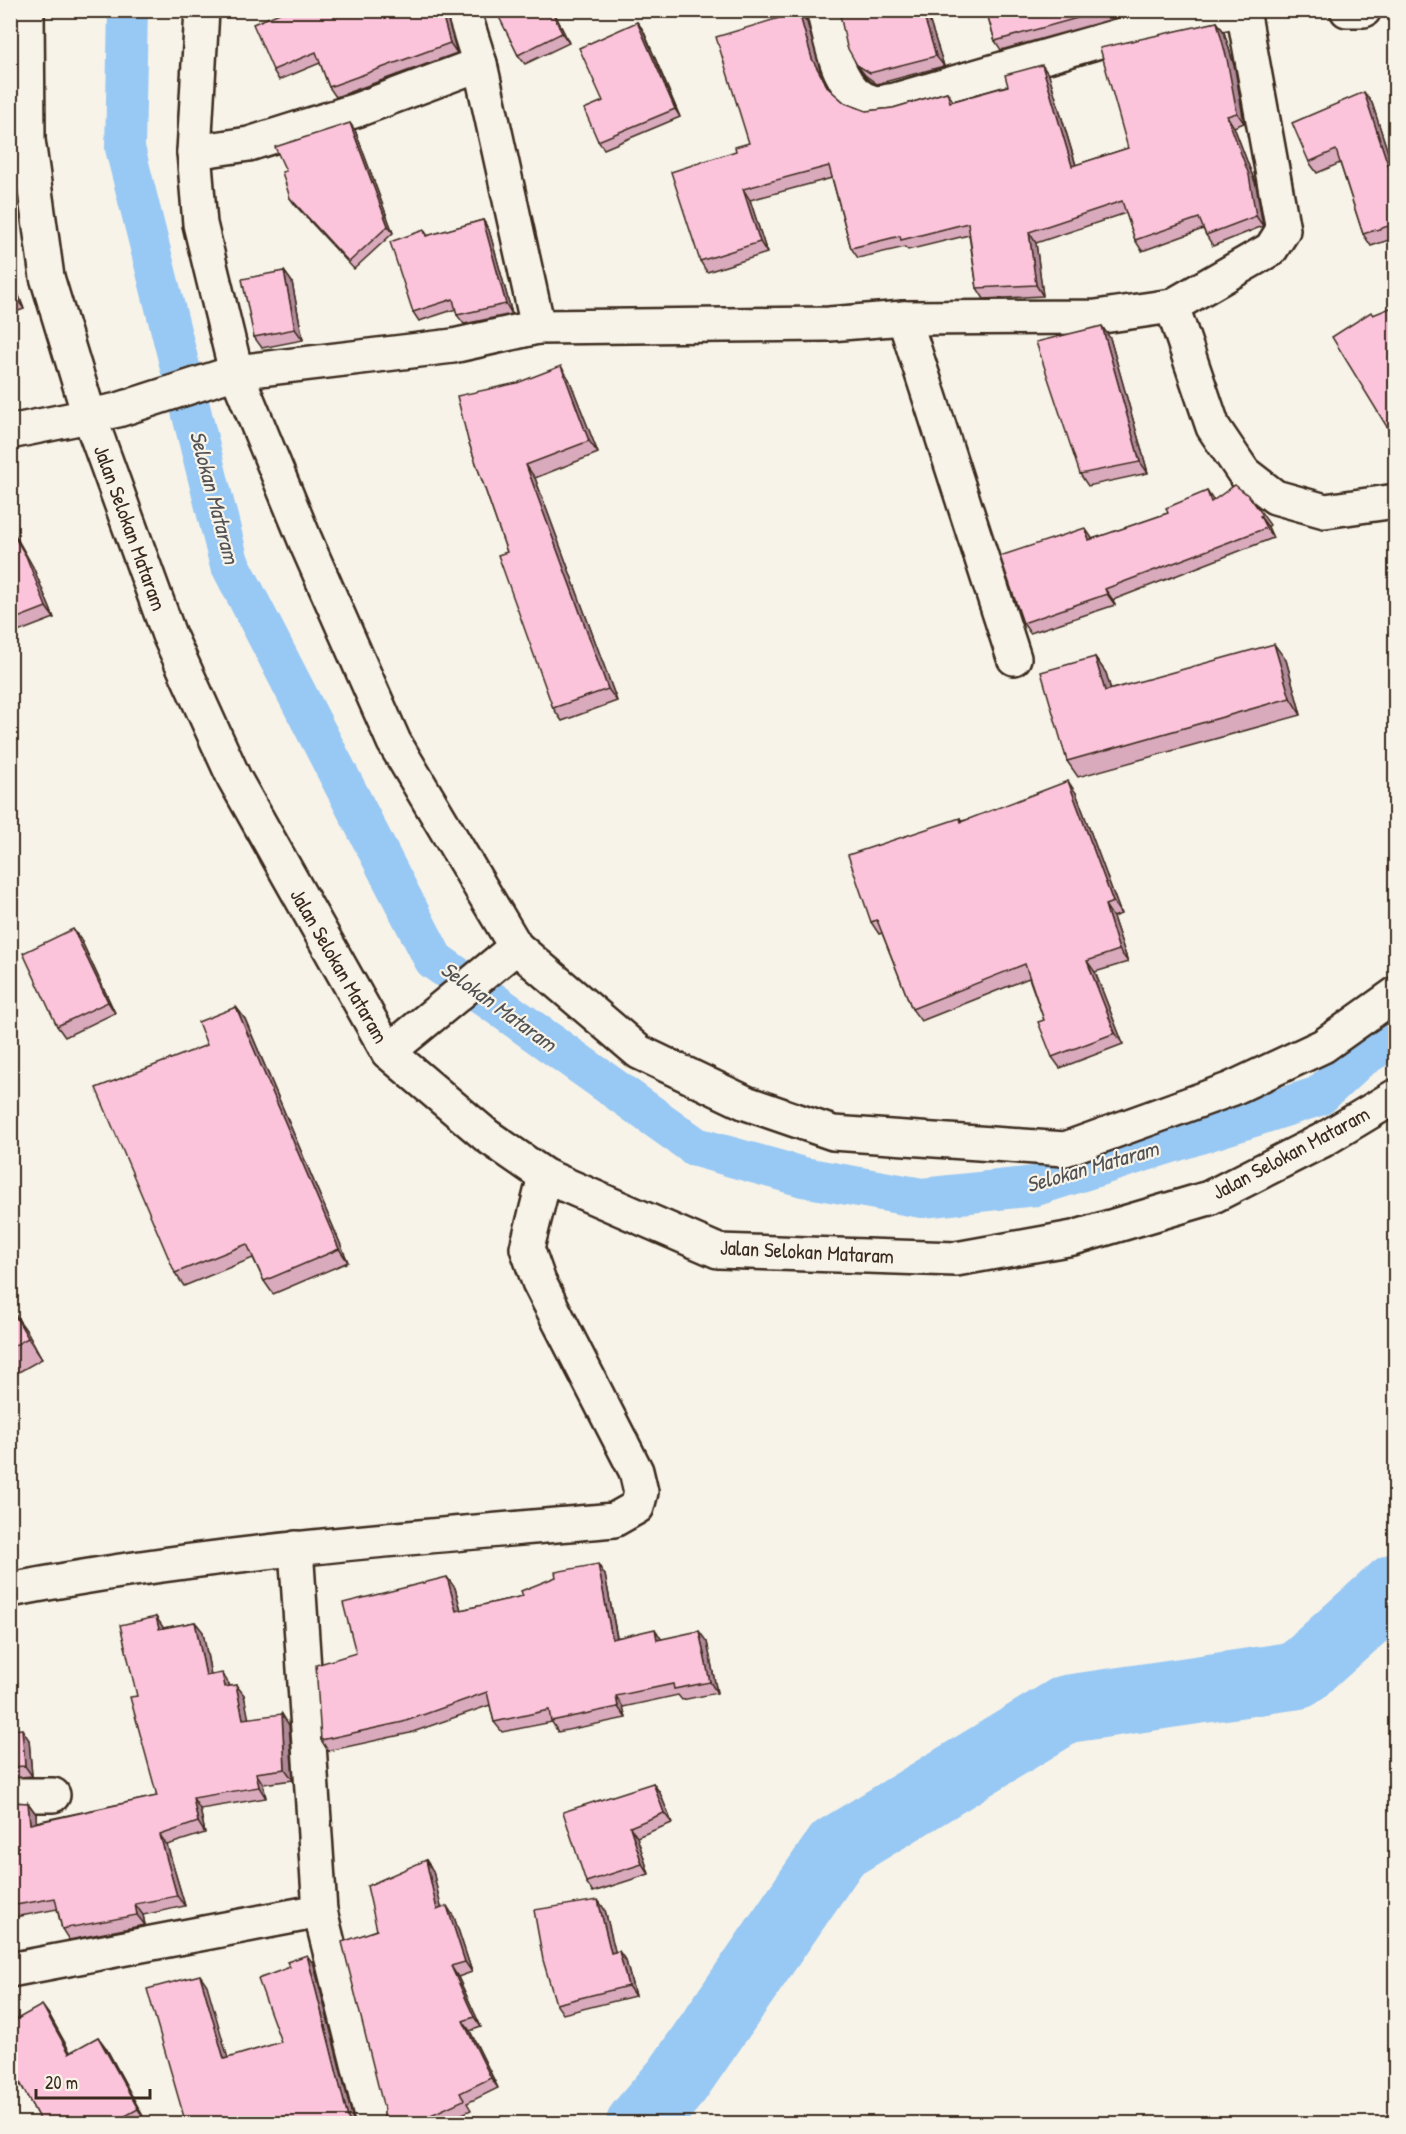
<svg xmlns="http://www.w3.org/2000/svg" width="1406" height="2134" viewBox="0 0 1406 2134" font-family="'Patrick Hand',sans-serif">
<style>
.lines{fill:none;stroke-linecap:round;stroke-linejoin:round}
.canal{stroke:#98c8f4;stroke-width:40}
.river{stroke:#98c8f4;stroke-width:68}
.minor-casing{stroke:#3b2a1e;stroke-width:38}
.minor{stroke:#f7f3e8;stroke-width:33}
.wall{fill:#d9a9bc;stroke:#3b2a1e;stroke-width:1.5}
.shaded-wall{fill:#b08999;stroke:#3b2a1e;stroke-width:1.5}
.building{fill:#fcc4db;stroke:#3b2a1e;stroke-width:1.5}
.labels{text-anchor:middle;stroke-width:4.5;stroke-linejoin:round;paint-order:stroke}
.street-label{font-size:21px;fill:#3b2a1e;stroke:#f7f3e8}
.water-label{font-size:22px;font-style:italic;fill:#525254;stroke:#f7f3e8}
</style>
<rect width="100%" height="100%" fill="#f7f3e8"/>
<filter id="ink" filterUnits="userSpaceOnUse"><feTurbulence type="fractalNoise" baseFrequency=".0167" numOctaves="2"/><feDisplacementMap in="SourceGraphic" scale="12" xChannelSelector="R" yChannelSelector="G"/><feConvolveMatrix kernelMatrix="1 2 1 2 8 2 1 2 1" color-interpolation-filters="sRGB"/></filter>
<g filter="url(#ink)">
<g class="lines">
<path class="canal" d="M 128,10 L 125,148 L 229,562 L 434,960 L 696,1147 L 803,1177 L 922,1198 L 1036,1186 L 1319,1096 L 1359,1059 L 1396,1036"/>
<path class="river" d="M 640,2124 L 677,2081 L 837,1849 L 1067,1709 L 1298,1675 L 1396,1587"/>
<defs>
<g id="minor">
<path d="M 27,10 L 28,140 L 47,277 L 89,415 L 169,635 L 234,778 L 388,1052 L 487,1136 L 545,1176 L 718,1251 L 956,1259 L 1073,1238 L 1209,1198 L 1323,1140 L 1396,1096"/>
<path d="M 202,10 L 194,152 L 200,224 L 236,372 L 305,540 L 394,742 L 516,947 L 639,1052 L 746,1103 L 833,1133 L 1065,1149 L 1231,1089 L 1323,1046 L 1396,994"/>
<path d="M 463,10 L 480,64 L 538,327"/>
<path d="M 823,10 C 832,41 836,92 872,102 C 878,104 888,101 895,100 L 1124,34 L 1238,10"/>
<path d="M 1347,10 L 1364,10"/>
<path d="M 194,152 L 249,144 L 357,110 L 480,64"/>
<path d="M 1172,306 L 1213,427 L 1244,473 L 1275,497 L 1325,511 L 1396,501"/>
<path d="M 904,318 L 1014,658"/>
<path d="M 10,432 L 118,410 L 236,372 L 453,346 L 538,327 L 829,324 L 904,318 L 1096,317 L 1172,306 L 1271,249 L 1283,230 L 1243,10"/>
<path d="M 388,1052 L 516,947"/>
<path d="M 296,1548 L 320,1911"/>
<path d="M 10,1590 C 209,1551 413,1538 614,1520 L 637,1507 L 641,1492 L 636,1471 L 539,1282 L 527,1248 L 545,1176"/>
<path d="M 10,1795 L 53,1795"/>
<path d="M 10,1970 L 320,1911 L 373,2124"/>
</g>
</defs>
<use href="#minor" class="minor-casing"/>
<use href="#minor" class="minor"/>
</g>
<g class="wall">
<path d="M 287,10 L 445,10 L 457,53 L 336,97 L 329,87 L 320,63 L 279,80 L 273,70 Z"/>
<path d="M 497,10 L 553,10 L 569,43 L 525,64 L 518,55 Z"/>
<path d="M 839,10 L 926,10 L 944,66 L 877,84 L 865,75 L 857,65 Z"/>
<path d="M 986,10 L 1145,10 L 1001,50 L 995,41 Z"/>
<path d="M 799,12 L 807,22 L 820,70 L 831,91 L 845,103 L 866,111 L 893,108 L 947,92 L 953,101 L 1049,75 L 1076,165 L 1128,148 L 1217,22 L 1224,32 L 1235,69 L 1244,123 L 1234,127 L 1256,185 L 1263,226 L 1213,246 L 1206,235 L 1203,229 L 1142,251 L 1135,240 L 1126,213 L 1036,243 L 1043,296 L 984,299 L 977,288 L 969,235 L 908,250 L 905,247 L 858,258 L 851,248 L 832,178 L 750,200 L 767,253 L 707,272 L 700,261 L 736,151 L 749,143 Z"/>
<path d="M 637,22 L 643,30 L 680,117 L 604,149 L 598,141 L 603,101 Z"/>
<path d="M 1372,103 L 1395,174 L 1395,238 L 1371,246 L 1363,234 L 1340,163 L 1317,173 L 1309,162 Z"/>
<path d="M 355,130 L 393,233 L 354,269 L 295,205 L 290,198 L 286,171 Z"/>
<path d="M 483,220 L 489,230 L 512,314 L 464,324 L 457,315 L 456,309 L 419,321 L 413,312 L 424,230 L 428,236 Z"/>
<path d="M 284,271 L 292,282 L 303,340 L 262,348 L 254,337 Z"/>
<path d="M 10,273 L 24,309 L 10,314 Z"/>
<path d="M 1110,338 L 1148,473 L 1088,486 L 1080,474 Z"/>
<path d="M 569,379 L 598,453 L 535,478 L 617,701 L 562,721 L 553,708 L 507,552 L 468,440 Z"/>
<path d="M 1207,491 L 1213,500 L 1249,496 L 1270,525 L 1268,527 L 1273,538 L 1113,600 L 1115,605 L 1030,633 L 1023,623 L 1093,539 L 1168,513 Z"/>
<path d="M 10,526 L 33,567 L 54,618 L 10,635 Z"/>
<path d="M 1095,657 L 1106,673 L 1111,690 L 1286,660 L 1301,715 L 1078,777 L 1067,761 Z"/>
<path d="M 1076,793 L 1121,914 L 1113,917 L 1128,962 L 1095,972 L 1123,1044 L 1060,1068 L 1052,1057 L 1044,1020 L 1029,978 L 921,1021 L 912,1009 L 882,933 L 879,934 L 871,922 L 960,818 L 962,821 Z"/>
<path d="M 81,940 L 115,1013 L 65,1037 L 57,1026 Z"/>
<path d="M 236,1007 L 245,1019 L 348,1262 L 273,1294 L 264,1281 L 253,1258 L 184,1286 L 175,1273 Z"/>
<path d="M 13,1312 L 28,1333 L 42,1359 L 10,1377 L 10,1314 Z"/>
<path d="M 10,1404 L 14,1412 L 10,1414 Z"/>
<path d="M 605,1575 L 617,1637 L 661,1639 L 707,1642 L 717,1693 L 682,1700 L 678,1695 L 623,1707 L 626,1718 L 558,1732 L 552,1722 L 502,1732 L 494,1722 L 490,1705 L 410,1733 L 328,1751 L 321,1740 L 356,1653 L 455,1588 L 461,1610 L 523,1596 Z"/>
<path d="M 156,1617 L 163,1628 L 195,1622 L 203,1632 L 211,1675 L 229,1684 L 230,1686 L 236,1685 L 244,1695 L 248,1719 L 289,1725 L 293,1780 L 263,1784 L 266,1798 L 200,1809 L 205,1833 L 167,1845 L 185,1906 L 143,1915 L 145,1925 L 69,1940 L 62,1929 L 57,1909 L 10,1918 L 10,1802 L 28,1803 L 36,1814 L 36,1822 L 157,1796 L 137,1696 Z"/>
<path d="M 10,1730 L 29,1740 L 32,1776 L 10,1778 Z"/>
<path d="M 653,1783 L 660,1793 L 672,1823 L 637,1837 L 649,1874 L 593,1892 L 586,1882 Z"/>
<path d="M 426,1860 L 433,1871 L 441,1908 L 454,1917 L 472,1972 L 458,1977 L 481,2027 L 470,2031 L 498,2088 L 467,2103 L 471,2110 L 441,2124 L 381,2124 L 384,2120 L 384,2109 L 377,1930 Z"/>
<path d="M 605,1910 L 615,1952 L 626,1961 L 635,1996 L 563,2014 L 556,2004 Z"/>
<path d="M 50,2016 L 70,2053 L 98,2037 L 106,2048 L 145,2120 L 138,2124 L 42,2124 L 21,2085 L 10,2090 L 10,2023 Z"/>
</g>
<g class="shaded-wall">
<path d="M 441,10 L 445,10 L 457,53 L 450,43 Z"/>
<path d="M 551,10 L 553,10 L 569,43 L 562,33 Z"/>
<path d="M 922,10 L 926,10 L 944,66 L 936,56 Z"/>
<path d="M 799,12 L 807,22 L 820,70 L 835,98 L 828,88 L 812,59 Z"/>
<path d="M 637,22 L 643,30 L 680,117 L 675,109 Z"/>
<path d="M 1217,22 L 1224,32 L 1235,69 L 1244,123 L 1237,113 Z"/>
<path d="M 1042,65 L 1049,75 L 1079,176 L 1072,166 Z"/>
<path d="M 1364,92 L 1372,103 L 1395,174 L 1395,186 Z"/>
<path d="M 1227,116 L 1234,127 L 1256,185 L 1263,226 L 1256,216 Z"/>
<path d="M 350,123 L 355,130 L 393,233 L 388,226 Z"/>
<path d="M 743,189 L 750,200 L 767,253 L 760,242 Z"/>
<path d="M 483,220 L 489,230 L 512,314 L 506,304 Z"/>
<path d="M 1029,232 L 1036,243 L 1043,296 L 1036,285 Z"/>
<path d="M 284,271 L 292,282 L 303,340 L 295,329 Z"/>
<path d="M 10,273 L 24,309 L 16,298 L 10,283 Z"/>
<path d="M 1102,326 L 1110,338 L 1148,473 L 1140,462 Z"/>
<path d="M 561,366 L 569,379 L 598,453 L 589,441 Z"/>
<path d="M 526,465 L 535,478 L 617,701 L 608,689 Z"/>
<path d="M 1260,516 L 1268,527 L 1273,538 L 1266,528 Z"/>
<path d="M 10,526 L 33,567 L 54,618 L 46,607 L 10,529 Z"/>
<path d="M 1085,528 L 1092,538 L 1097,551 L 1089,540 Z"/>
<path d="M 1105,589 L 1113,600 L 1115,605 L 1107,594 Z"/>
<path d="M 1274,644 L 1286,660 L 1301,715 L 1290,698 Z"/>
<path d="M 1095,657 L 1106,673 L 1116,708 L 1105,691 Z"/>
<path d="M 1068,781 L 1076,793 L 1121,914 L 1113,902 Z"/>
<path d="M 1105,905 L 1113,917 L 1128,962 L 1119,950 Z"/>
<path d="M 73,929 L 81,940 L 115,1013 L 108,1002 Z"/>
<path d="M 1087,961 L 1095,972 L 1123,1044 L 1115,1033 Z"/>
<path d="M 236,1007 L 245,1019 L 348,1262 L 339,1249 Z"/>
<path d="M 13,1312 L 28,1333 L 42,1359 L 28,1338 Z"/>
<path d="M 598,1564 L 605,1575 L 619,1649 L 612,1639 Z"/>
<path d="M 447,1577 L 455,1588 L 464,1622 L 456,1611 Z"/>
<path d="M 156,1617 L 163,1627 L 166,1640 L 159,1629 Z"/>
<path d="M 195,1622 L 203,1632 L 213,1687 L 206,1676 Z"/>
<path d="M 655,1629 L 662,1640 L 657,1640 Z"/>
<path d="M 699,1631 L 707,1642 L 717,1693 L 710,1682 Z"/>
<path d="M 222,1673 L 229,1684 L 232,1697 L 225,1687 Z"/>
<path d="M 236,1685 L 244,1695 L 251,1730 L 243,1719 Z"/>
<path d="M 616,1696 L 623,1707 L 626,1718 L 618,1707 Z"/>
<path d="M 282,1714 L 289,1725 L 293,1780 L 285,1769 Z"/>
<path d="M 22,1729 L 29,1740 L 32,1776 L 25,1766 Z"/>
<path d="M 256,1773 L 263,1784 L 266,1798 L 259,1787 Z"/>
<path d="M 653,1783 L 660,1793 L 672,1823 L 664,1813 Z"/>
<path d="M 193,1798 L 200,1809 L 205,1833 L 198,1822 Z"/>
<path d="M 28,1803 L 36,1814 L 37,1834 L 30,1824 Z"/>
<path d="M 630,1827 L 637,1837 L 649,1874 L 642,1864 Z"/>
<path d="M 160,1835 L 167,1845 L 185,1906 L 177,1896 Z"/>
<path d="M 426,1860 L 433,1871 L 444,1920 L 437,1910 Z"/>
<path d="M 598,1900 L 605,1910 L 618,1963 L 611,1953 Z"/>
<path d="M 135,1904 L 143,1915 L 145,1925 L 137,1915 Z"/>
<path d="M 447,1906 L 454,1917 L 472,1972 L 465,1962 Z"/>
<path d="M 619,1951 L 626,1961 L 635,1996 L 628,1986 Z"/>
<path d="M 307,1955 L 314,1965 L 354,2124 L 350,2124 L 348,2118 Z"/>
<path d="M 451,1966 L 458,1977 L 481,2027 L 474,2017 Z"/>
<path d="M 200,1975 L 207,1985 L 231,2069 L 224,2059 Z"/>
<path d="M 42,2005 L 50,2016 L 77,2064 L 69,2053 Z"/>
<path d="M 463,2021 L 470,2031 L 498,2088 L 491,2078 Z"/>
<path d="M 98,2037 L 106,2048 L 145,2120 L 138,2109 Z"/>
</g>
<g class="building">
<path d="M 287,10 L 441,10 L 450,43 L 329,87 L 316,52 L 273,70 L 253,24 Z"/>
<path d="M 497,10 L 551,10 L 562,33 L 518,55 L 496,11 Z"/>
<path d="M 839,10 L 922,10 L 936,56 L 870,73 L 857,65 L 847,47 Z"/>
<path d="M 986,10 L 1106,10 L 995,41 Z"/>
<path d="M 799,12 L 812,59 L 828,88 L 845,103 L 866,111 L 893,108 L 947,92 L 950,102 L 1008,86 L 1005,75 L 1042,65 L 1072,166 L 1128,148 L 1100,48 L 1217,22 L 1227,59 L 1237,113 L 1227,116 L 1249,175 L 1256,216 L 1206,235 L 1199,218 L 1135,240 L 1122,201 L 1029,232 L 1036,285 L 977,288 L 968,223 L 901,240 L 900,236 L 851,248 L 829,166 L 743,189 L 760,242 L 700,261 L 671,172 L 736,151 L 735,147 L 749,143 L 716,37 Z"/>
<path d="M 637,22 L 675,109 L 598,141 L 584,109 L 603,101 L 579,48 Z"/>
<path d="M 1364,92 L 1395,186 L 1395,224 L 1363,234 L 1336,150 L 1309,162 L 1292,123 Z"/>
<path d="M 350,123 L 388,226 L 349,262 L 290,198 L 282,172 L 286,171 L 275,147 Z"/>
<path d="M 483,220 L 506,304 L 457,315 L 453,299 L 413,312 L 390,242 L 424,230 L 426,236 Z"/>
<path d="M 284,271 L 295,329 L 254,337 L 242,279 Z"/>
<path d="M 10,283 L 16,298 L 10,300 Z"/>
<path d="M 1395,306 L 1395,440 L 1332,337 L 1371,312 L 1373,315 Z"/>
<path d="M 1102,326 L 1140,462 L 1080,474 L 1036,342 Z"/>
<path d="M 561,366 L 589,441 L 526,465 L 608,689 L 553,708 L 498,555 L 507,552 L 468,440 L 457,396 L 517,383 Z"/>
<path d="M 1235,485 L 1249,496 L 1263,515 L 1260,516 L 1266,528 L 1105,589 L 1107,594 L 1023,623 L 1000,556 L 1085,528 L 1089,540 L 1168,513 L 1166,508 L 1207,491 L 1211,502 Z"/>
<path d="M 10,529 L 26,556 L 46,607 L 10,621 Z"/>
<path d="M 1274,644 L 1290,698 L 1067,761 L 1041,672 L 1095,657 L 1105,691 Z"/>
<path d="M 1068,781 L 1113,902 L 1105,905 L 1119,950 L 1087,961 L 1115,1033 L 1052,1057 L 1038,1022 L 1044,1020 L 1025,964 L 912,1009 L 877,920 L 871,922 L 848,855 L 960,818 L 961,822 Z"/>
<path d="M 73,929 L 108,1002 L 57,1026 L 23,953 Z"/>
<path d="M 236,1007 L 339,1249 L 264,1281 L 247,1244 L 175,1273 L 96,1088 L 207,1045 L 198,1022 Z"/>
<path d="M 13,1312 L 28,1338 L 10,1348 L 10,1314 Z"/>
<path d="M 598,1564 L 612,1639 L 655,1629 L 657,1640 L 699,1631 L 710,1682 L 674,1689 L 673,1684 L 616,1696 L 618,1707 L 551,1721 L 549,1710 L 494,1722 L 487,1692 L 403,1722 L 321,1740 L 316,1665 L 356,1653 L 343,1603 L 447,1577 L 456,1611 L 523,1596 L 521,1591 L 556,1577 L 555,1572 Z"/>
<path d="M 156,1617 L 159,1629 L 195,1622 L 206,1676 L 222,1673 L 225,1687 L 236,1685 L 243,1719 L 282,1714 L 285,1769 L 256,1773 L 259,1787 L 193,1798 L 198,1822 L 160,1835 L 177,1896 L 135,1904 L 137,1915 L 62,1929 L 55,1898 L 10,1906 L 10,1802 L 28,1803 L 30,1824 L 157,1796 L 130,1697 L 137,1696 L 120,1625 Z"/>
<path d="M 22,1729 L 25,1766 L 10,1767 L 10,1730 Z"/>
<path d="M 653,1783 L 664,1813 L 630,1827 L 642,1864 L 586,1882 L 563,1812 Z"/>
<path d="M 426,1860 L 437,1910 L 447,1906 L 465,1962 L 451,1966 L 474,2017 L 463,2021 L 491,2078 L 460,2093 L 464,2100 L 411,2124 L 381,2124 L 384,2120 L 384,2109 L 342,1942 L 377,1930 L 367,1886 Z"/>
<path d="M 598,1900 L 611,1953 L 619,1951 L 628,1986 L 556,2004 L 543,1960 L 534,1910 Z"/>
<path d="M 307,1955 L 348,2118 L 350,2124 L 186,2124 L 147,1989 L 200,1975 L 224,2059 L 281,2042 L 258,1979 L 290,1967 L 287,1962 Z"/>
<path d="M 42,2005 L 69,2053 L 98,2037 L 138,2109 L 111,2124 L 42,2124 L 15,2073 L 10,2075 L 10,2023 Z"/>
</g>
</g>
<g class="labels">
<g class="street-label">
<text transform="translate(130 528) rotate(70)" y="7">Jalan Selokan Mataram</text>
<text transform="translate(339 966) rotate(60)" y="7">Jalan Selokan Mataram</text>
<text transform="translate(1291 1153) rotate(-28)" y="7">Jalan Selokan Mataram</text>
<text transform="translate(807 1252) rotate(3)" y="7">Jalan Selokan Mataram</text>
</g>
<g class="water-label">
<text transform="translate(215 497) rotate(75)" y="8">Selokan Mataram</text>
<text transform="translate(499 1006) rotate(36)" y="8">Selokan Mataram</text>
<text transform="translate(1092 1166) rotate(-16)" y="8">Selokan Mataram</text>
</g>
</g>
<rect width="1406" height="2134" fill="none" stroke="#f7f3e8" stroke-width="36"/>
<rect x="18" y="18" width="1370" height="2098" fill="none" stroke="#3b2a1e" stroke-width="2" filter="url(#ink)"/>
<path d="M36 2089v9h114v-9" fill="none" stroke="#3b2a1e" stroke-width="3"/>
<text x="45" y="2089" font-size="18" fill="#3b2a1e" stroke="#f7f3e8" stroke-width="4.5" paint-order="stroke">20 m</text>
</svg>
